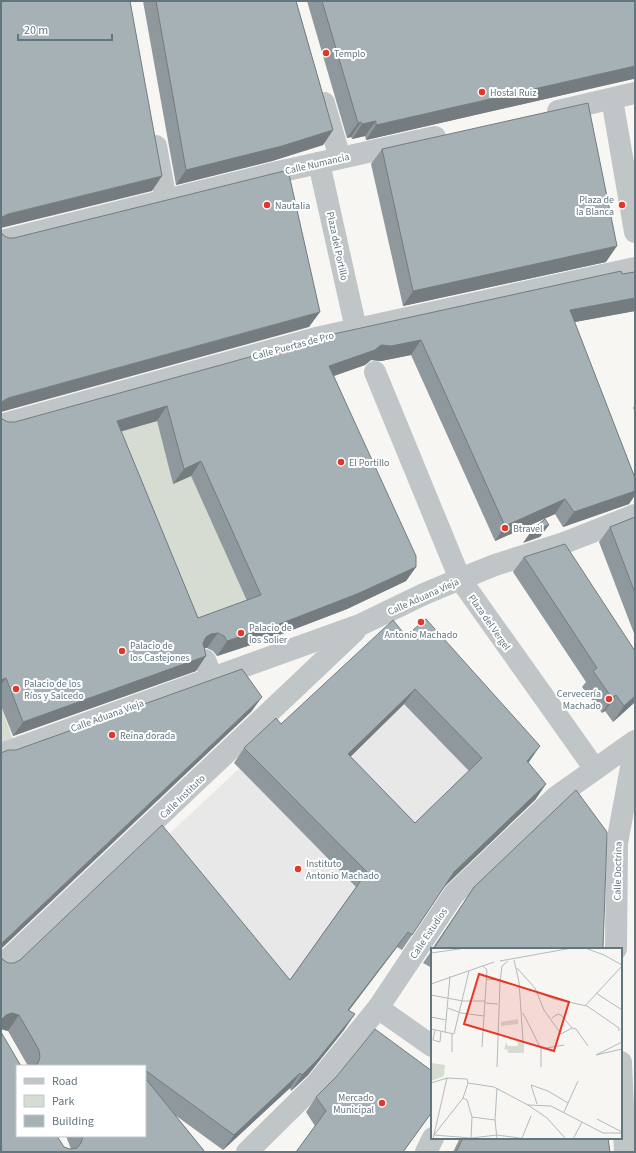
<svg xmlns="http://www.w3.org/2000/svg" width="636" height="1153" viewBox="0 0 636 1153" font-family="'Source Sans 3',sans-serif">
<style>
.built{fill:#e7e8e7}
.green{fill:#d7dcd3}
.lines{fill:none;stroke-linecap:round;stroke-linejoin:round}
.minor{stroke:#c0c5c8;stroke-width:22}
.wall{fill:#8f989c;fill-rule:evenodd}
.shaded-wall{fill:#747c7f}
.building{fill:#a6b1b5;stroke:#747c7f;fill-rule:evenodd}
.poi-dot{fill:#e43727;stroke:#fff;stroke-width:1.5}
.labels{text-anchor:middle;stroke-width:4;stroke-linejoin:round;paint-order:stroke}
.poi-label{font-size:10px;fill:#62767f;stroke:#fff;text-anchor:start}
.street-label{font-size:10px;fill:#62767f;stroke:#fff}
.inset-road{fill:none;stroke:#b2bbbe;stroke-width:1}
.view{fill:#e43727;fill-opacity:0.15;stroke:#e43727;stroke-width:2}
.inset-edge{fill:none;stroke:#62767f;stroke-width:2}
</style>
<rect width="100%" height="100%" fill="#f7f6f3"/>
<path class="built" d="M 382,636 L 529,761 L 516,777 L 534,798 L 438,894 L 290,1088 L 156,846 Z"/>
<g class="green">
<path d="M 157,421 L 173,484 L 191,476 L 251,610 L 193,631 L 106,436 Z"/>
<path d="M 1,706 L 16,748 L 1,764 Z"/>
</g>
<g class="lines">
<g class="minor">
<path d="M 612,99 L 635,232"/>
<path d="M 324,103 L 340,158"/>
<path d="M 558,111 L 635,93"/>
<path d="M 156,146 L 166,200"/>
<path d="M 319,163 L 356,329"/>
<path d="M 1,241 L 278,172 L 435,137"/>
<path d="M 375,372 L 460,579 L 595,769"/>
<path d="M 1,425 L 316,338 L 635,268"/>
<path d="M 205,660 L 212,678"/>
<path d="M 1,754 L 362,624 L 424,594 L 460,579 L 495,565 L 564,543 L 635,515"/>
<path d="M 616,949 L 617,843 L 635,746"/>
<path d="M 1,966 L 355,631"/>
<path d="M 378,1008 L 432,1046"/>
<path d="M 621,1062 L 625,1152"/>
<path d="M 247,1152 L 317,1083 L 378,1008 L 454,894 L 556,797 L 635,741"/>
<path d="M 426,1152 L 433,1138"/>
</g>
</g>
<g class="wall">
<path d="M 143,1 L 296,1 L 333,130 L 323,145 L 272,161 L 176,185 Z"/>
<path d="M 307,1 L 635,1 L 635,80 L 633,79 L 366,140 L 365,136 L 352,139 L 351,137 L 347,138 Z"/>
<path d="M 382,149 L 606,262 L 403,306 L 371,164 Z"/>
<path d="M 635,272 L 635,311 L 574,322 L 635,478 L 635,495 L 629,504 L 563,527 L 555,514 L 495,541 L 411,355 L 381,361 L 371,360 L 365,365 L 334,376 L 416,567 L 406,581 L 347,609 L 266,640 L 217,656 L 213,651 L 207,648 L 204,648 L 196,671 L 13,736 L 1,706 L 1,416 L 2,419 L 8,422 L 15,422 L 622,274 ZM 157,421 L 173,484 L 191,476 L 247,601 L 198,618 L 121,431 Z"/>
<path d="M 635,405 L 635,411 L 633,408 Z"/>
<path d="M 635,517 L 635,636 L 599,542 L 610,527 Z"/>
<path d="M 524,557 L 635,702 L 613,722 L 605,711 L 602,713 L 582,687 L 586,682 L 513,572 Z"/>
<path d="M 406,636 L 528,763 L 546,784 L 535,800 L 445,886 L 402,950 L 397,947 L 349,1010 L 344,1030 L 308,1075 L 291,1091 L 290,1088 L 223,1150 L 175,1115 L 205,1152 L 1,1152 L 17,1136 L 70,1149 L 71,1149 L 66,1136 L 145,1136 L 145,1066 L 28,1066 L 8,1031 L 1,1029 L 1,956 L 2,959 L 8,963 L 290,980 L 356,887 L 234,763 L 244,748 L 281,724 ZM 404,704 L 469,771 L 415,823 L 350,757 Z"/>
<path d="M 474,887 L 603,949 L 432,949 Z"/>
<path d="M 432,950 L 432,968 L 423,963 Z"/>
<path d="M 316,1097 L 432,1112 L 403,1152 L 296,1152 L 315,1126 L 306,1112 Z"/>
<path d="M 460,1138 L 608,1138 L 610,1152 L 453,1152 Z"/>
</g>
<g class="shaded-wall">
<path d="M 635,66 L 635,77 L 633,79 L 366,140 L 376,125 Z"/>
<path d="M 376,121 L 365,136 L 352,139 L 362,124 Z"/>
<path d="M 361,122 L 351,137 L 347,138 L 358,123 Z"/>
<path d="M 333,130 L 323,145 L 272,161 L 176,185 L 186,170 Z"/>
<path d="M 162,176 L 152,191 L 1,228 L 1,220 L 2,217 L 8,214 Z"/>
<path d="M 617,246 L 606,262 L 403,306 L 413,291 Z"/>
<path d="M 635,298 L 635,311 L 559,325 L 570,310 Z"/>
<path d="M 320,312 L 309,327 L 1,412 L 1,404 L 3,401 L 8,398 Z"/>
<path d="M 421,340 L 411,355 L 381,361 L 371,360 L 365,365 L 319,381 L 329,366 L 381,345 Z"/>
<path d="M 167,406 L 157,421 L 106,436 L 117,421 Z"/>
<path d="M 201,461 L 191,476 L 173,484 L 184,469 Z"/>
<path d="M 635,491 L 635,495 L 629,504 L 563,527 L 574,512 Z"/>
<path d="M 565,499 L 555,514 L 495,541 L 505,526 Z"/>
<path d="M 549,525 L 540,537 L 523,543 L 532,530 Z"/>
<path d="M 416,567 L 406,581 L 347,609 L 266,640 L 217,656 L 227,641 Z"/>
<path d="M 218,633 L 207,648 L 200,649 L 206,637 L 211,634 Z"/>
<path d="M 206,656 L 196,671 L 13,736 L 23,722 Z"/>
<path d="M 6,678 L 1,685 L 1,680 Z"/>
<path d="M 415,689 L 404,704 L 337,770 L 348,754 Z"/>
<path d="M 616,695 L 605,711 L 602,713 L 612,698 Z"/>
<path d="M 635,696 L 635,702 L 613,722 L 624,706 Z"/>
<path d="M 262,697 L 251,712 L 1,949 L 1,945 L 3,942 Z"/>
<path d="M 540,746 L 529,762 L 516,776 L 527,761 Z"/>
<path d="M 546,784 L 535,800 L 444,887 L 454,872 Z"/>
<path d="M 408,932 L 397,947 L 338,1025 L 348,1010 Z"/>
<path d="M 12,1013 L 19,1015 L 8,1031 L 1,1029 L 1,1019 L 6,1015 Z"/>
<path d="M 355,1014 L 344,1030 L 308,1075 L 291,1091 L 302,1075 Z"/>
<path d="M 300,1073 L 290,1088 L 223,1150 L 234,1135 Z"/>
</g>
<g class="building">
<path d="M 1,1 L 130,1 L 162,176 L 8,214 L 2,217 L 1,220 Z"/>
<path d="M 156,1 L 296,1 L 333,130 L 282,146 L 186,170 Z"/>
<path d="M 322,1 L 635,1 L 635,66 L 376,125 L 376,121 L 362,124 L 361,122 L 358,123 Z"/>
<path d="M 588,103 L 617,246 L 413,291 L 382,149 Z"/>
<path d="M 288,170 L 320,312 L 8,398 L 3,401 L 1,404 L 1,232 L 3,235 L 8,238 L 14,238 Z"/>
<path d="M 621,271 L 622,274 L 635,272 L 635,298 L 570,310 L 635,478 L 635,491 L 574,512 L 565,499 L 505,526 L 421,340 L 391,346 L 381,345 L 375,350 L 329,366 L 416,556 L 416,567 L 357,594 L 277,625 L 227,641 L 224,636 L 218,633 L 211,634 L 206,637 L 203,643 L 206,656 L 23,722 L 6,678 L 1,680 L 1,416 L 2,419 L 8,422 L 15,422 L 329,335 ZM 167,406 L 184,469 L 201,461 L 261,595 L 198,618 L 117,421 Z"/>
<path d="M 635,517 L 635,593 L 610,527 Z"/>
<path d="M 545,519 L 549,525 L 532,530 Z"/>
<path d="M 565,544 L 635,651 L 635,696 L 624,706 L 616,695 L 612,698 L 593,671 L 597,668 L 524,557 Z"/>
<path d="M 426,619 L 540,746 L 527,761 L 546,784 L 454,872 L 412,935 L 408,932 L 348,1010 L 355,1014 L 318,1059 L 302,1075 L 300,1073 L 234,1135 L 145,1070 L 145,1066 L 34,1066 L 38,1063 L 40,1057 L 39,1050 L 19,1015 L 12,1013 L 6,1015 L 1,1020 L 1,956 L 2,959 L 8,963 L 14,963 L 20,960 L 162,825 L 290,980 L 367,872 L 244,748 L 276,718 L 281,724 L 393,620 L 406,636 ZM 415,689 L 482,758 L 415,823 L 348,754 Z"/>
<path d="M 242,669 L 262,697 L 3,942 L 1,945 L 1,753 L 8,750 L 16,750 Z"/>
<path d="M 576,790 L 607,832 L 603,949 L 436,949 L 434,948 L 474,887 Z"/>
<path d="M 375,1029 L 432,1071 L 432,1112 L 403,1152 L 296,1152 L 326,1111 L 316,1097 L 337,1076 Z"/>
<path d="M 1,1032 L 21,1066 L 17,1066 L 17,1136 L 57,1136 L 64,1147 L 70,1149 L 77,1148 L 81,1143 L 83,1137 L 83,1136 L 145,1136 L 145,1078 L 205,1152 L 1,1152 Z"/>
<path d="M 463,1138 L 608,1138 L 610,1152 L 456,1152 Z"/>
</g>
<g class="poi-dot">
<circle cx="326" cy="53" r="4"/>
<circle cx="482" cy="92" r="4"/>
<circle cx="267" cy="205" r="4"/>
<circle cx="622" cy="205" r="4"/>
<circle cx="341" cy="462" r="4"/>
<circle cx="505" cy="528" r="4"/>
<circle cx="421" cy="622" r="4"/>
<circle cx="241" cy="633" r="4"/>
<circle cx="122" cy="651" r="4"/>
<circle cx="16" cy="689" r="4"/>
<circle cx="609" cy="699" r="4"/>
<circle cx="112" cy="735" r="4"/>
<circle cx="298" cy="869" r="4"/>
<circle cx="382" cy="1103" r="4"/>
</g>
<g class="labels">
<g class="poi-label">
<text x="334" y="57">Templo</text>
<text x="490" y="96">Hostal Ruiz</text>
<text x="614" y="203" text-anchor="end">Plaza de<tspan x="614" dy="12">la Blanca</tspan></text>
<text x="275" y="209">Nautalia</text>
<text x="349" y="466">El Portillo</text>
<text x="513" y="532">Btravel</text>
<text x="249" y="631">Palacio de<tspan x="249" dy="12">los Solier</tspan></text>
<text x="421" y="638" text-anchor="middle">Antonio Machado</text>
<text x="130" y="649">Palacio de<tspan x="130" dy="12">los Castejones</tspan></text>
<text x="24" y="687">Palacio de los<tspan x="24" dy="12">Ríos y Salcedo</tspan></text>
<text x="601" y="697" text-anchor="end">Cervecería<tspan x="601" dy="12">Machado</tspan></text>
<text x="120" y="739">Reina dorada</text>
<text x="306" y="867">Instituto<tspan x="306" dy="12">Antonio Machado</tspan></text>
<text x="374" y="1101" text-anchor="end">Mercado<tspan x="374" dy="12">Municipal</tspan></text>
</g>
<g class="street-label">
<text transform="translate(317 163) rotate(-13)" y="4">Calle Numancia</text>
<text transform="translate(338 246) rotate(78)" y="4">Plaza del Portillo</text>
<text transform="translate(293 345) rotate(-15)" y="4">Calle Puertas de Pro</text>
<text transform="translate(423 596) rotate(-24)" y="4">Calle Aduana Vieja</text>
<text transform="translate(490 622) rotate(55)" y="4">Plaza del Vergel</text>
<text transform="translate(107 715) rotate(-20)" y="4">Calle Aduana Vieja</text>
<text transform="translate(182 796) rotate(-44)" y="4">Calle Instituto</text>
<text transform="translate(617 871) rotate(-89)" y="4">Calle Doctrina</text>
<text transform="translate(428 933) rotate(-56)" y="4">Calle Estudios</text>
</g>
</g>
<g transform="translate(431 948)">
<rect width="191" height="191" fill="#f7f6f3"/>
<path d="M 87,71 L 87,76 L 70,78 L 70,74 ZM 93,92 L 93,105 L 77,105 L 76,101 L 73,102 L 75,94 L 77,98 L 87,98 L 86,93 ZM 0,115 L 14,117 L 13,128 L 0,133 Z" fill="#d7dcd3"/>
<path class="inset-road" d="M 154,0 L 173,7 L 191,17M 0,5 L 35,0M 83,12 L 88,34 L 92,92M 69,13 L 141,0M 86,20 L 104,40 L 113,62 L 130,86 L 141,80 L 130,67 L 127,66 L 121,70M 55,31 L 69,32M 0,36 L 63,14M 106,44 L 123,51 L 156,58 L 188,80 L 188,83M 165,45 L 191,62M 0,47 L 32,53 L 54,53M 54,55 L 67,56M 154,58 L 191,18M 17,60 L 30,65 L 53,68M 92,65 L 110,101 L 110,119M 0,69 L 15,72M 141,80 L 145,81 L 157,98M 0,81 L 23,86 L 38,23M 4,82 L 2,92 L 9,94 L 10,83M 14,84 L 19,28M 51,99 L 56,22 L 52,18M 110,101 L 133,97M 21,104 L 21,85M 165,107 L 191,94M 165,107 L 191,101M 66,119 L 69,34 L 71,18 L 77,13M 0,135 L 16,130 L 36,131 L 37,135M 37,135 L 63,139 L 97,157 L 116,170 L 135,191M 66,140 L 64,172 L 66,191M 32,150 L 36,152 L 41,169 L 40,191M 106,156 L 100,137 L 117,143 L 137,155M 97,157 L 120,158 L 172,185 L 191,185M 133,164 L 147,133M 41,169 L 64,172M 166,171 L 191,184M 3,187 L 40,190 L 66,187 L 96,191M 3,187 L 32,150 L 37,135M 91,190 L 100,168M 2,191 L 16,130M 142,191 L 151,174"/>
<path class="view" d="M 48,26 L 138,54 L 123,103 L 33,76 Z"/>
<rect width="191" height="191" class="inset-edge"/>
</g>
<rect width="636" height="1153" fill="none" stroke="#62767f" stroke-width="4"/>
<rect x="16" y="1065" width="130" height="72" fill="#ffffff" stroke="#c0c8cc"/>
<rect x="24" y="1078" width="20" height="6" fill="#c0c5c8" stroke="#c0c8cc"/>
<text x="52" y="1085" font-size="12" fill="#62767f">Road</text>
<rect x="24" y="1095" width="20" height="12" fill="#d7dcd3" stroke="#c0c8cc"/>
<text x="52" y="1105" font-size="12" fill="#62767f">Park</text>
<rect x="24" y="1115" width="20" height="12" fill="#a6b1b5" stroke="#c0c8cc"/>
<text x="52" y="1125" font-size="12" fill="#62767f">Building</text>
<path d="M18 34v6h94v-6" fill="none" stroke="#62767f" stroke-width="2"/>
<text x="24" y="34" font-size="12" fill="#62767f" stroke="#ffffff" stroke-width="3" paint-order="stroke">20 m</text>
</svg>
